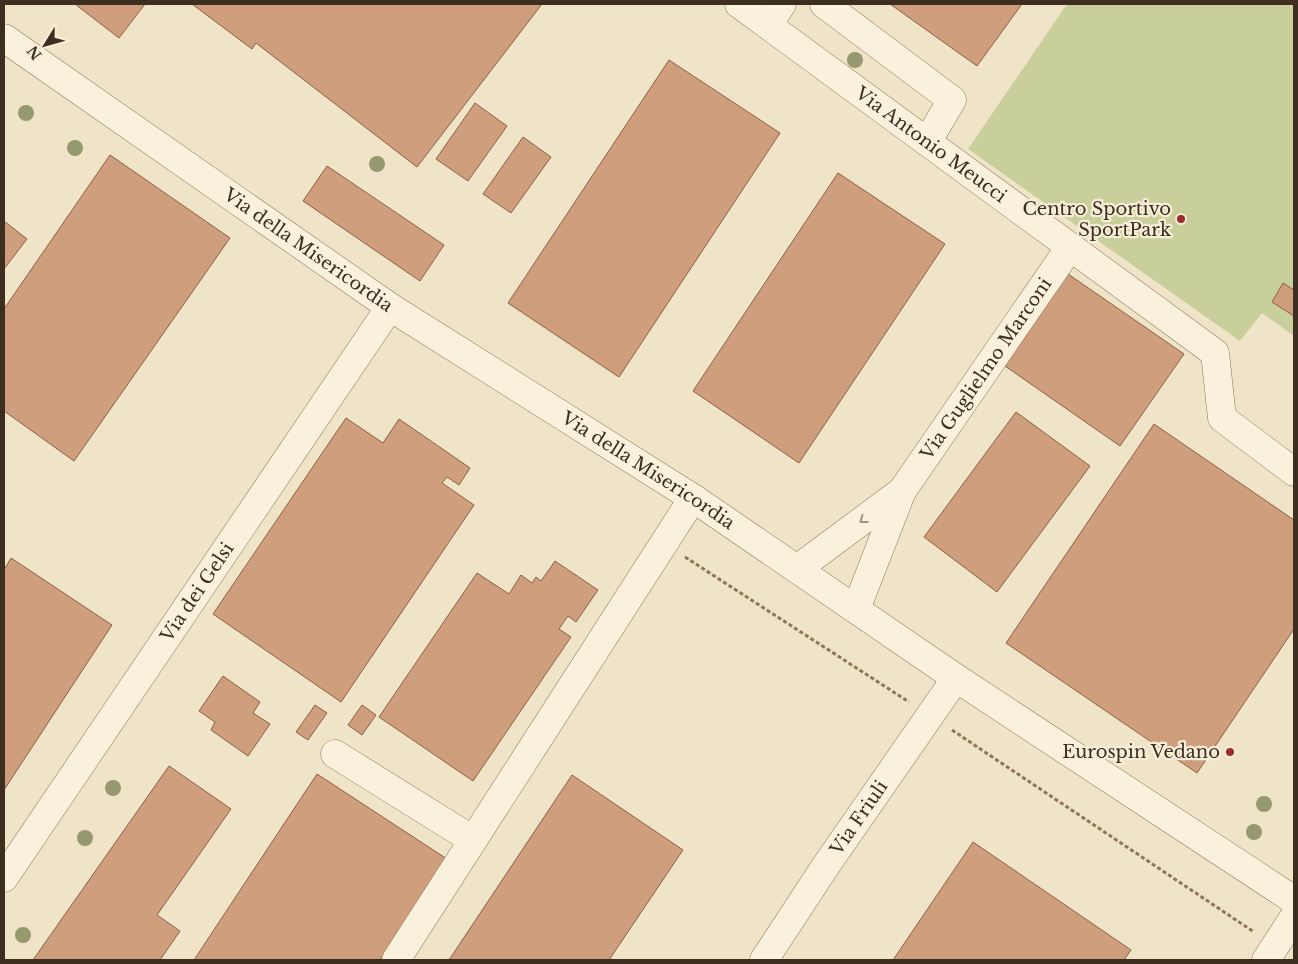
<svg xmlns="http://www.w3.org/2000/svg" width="1298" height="964" viewBox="0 0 1298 964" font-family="'Libre Baskerville',serif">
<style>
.green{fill:#c9cf9b}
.building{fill:#cf9f7d;stroke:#8d5f41}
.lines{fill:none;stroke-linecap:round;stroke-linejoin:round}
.minor-casing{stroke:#8d765c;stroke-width:29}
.path{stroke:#8d765c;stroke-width:3;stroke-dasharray:4 2.5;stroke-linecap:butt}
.minor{stroke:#faf1dc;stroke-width:28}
.tree{fill:#96986f}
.oneway{stroke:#9c907e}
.poi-dot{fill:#9e2a2b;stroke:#f7eed8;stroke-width:2}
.labels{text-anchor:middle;stroke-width:4.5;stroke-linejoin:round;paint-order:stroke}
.street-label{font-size:18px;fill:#3d2e20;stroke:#f7eed8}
.poi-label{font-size:18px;fill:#3d2e20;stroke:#f7eed8;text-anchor:end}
</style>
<rect width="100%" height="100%" fill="#f0e4c8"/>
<path class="green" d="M 1067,4 L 1294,4 L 1294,336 L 1262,313 L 1240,341 L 968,149 Z"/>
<g class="building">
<path d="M 75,4 L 145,4 L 119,38 Z"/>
<path d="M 192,4 L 542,4 L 417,167 L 256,43 L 252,49 Z"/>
<path d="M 890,4 L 1022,4 L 977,66 Z"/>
<path d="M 669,60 L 780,133 L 619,377 L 508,303 Z"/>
<path d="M 475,103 L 507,126 L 468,181 L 436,159 Z"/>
<path d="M 523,137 L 551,157 L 511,213 L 483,194 Z"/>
<path d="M 110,155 L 230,238 L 74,461 L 4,411 L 4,309 Z"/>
<path d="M 327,166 L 444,245 L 420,281 L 303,201 Z"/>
<path d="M 838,173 L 945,244 L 799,463 L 693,391 Z"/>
<path d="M 4,221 L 27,239 L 4,269 Z"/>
<path d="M 1068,274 L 1184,354 L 1120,446 L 1005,366 Z"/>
<path d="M 1283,283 L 1294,290 L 1294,316 L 1272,302 Z"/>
<path d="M 1016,412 L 1090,466 L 997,592 L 924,537 Z"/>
<path d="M 346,418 L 383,443 L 399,419 L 470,468 L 459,485 L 447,477 L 442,483 L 474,505 L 341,702 L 213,614 Z"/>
<path d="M 1154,424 L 1294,520 L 1294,629 L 1197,773 L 1006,643 Z"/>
<path d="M 11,558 L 112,625 L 4,790 L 4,570 Z"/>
<path d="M 555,561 L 598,590 L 576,622 L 568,616 L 559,629 L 571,637 L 473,781 L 379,717 L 477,573 L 509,594 L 521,575 L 532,583 L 536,577 L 541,581 Z"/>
<path d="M 223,676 L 260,702 L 253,713 L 270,724 L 248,756 L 211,730 L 215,722 L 199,711 Z"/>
<path d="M 315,705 L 327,713 L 308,740 L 296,732 Z"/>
<path d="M 362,705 L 376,715 L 362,735 L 348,725 Z"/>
<path d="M 169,766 L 231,809 L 157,915 L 180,931 L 160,960 L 33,960 Z"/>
<path d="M 317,774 L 447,859 L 380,960 L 194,960 Z"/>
<path d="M 572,775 L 683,850 L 609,960 L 449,960 Z"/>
<path d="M 973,842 L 1131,950 L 1124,960 L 893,960 Z"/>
</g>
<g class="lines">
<defs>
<g id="minor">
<path id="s1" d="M 739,4 L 1215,353 L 1222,418 L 1294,472"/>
<path d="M 824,4 L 952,100 L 927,142"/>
<path d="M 768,25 L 782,4"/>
<path id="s2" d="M 4,38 L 390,307 L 693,498 L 956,678 L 1294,900"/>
<path d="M 797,569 L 902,491"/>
<path id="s3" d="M 856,609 L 902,491 L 1070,247"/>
<path d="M 335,754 L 473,840"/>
<path id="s4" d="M 4,878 L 390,307"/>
<path d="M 396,960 L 693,498"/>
<path id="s5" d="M 764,960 L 827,864 L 956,678"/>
<path d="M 1266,960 L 1294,917"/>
</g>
</defs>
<use href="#minor" class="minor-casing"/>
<g class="path">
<path d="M 685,557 L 909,702"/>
<path d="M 952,730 L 1254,932"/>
</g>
<use href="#minor" class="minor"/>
</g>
<g class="tree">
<circle cx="855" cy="60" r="8"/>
<circle cx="26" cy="113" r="8"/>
<circle cx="75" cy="148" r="8"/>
<circle cx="377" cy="164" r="8"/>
<circle cx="113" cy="788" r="8"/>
<circle cx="1264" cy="804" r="8"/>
<circle cx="1254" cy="832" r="8"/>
<circle cx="85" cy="838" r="8"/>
<circle cx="23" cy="935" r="8"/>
</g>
<defs><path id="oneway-chevron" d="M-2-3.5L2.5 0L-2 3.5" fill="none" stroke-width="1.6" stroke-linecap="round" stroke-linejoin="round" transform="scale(1.25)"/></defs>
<use class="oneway" href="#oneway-chevron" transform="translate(863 520) rotate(144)"/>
<g class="poi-dot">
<circle cx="1181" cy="219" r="5"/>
<circle cx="1230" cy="752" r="5"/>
</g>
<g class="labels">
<g class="street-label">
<text dy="6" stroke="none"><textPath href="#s1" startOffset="238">Via Antonio Meucci</textPath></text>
<text dy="6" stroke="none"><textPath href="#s2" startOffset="371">Via della Misericordia</textPath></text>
<text dy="6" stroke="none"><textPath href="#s3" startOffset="275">Via Guglielmo Marconi</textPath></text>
<text dy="6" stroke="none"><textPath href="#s2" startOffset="776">Via della Misericordia</textPath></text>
<text dy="6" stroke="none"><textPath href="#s4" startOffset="345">Via dei Gelsi</textPath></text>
<text dy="6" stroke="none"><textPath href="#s5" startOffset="171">Via Friuli</textPath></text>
</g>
<g class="poi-label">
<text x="1171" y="215">Centro Sportivo<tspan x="1171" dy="21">SportPark</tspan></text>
<text x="1220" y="758">Eurospin Vedano</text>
</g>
</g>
<rect width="1298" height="964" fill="none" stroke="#3d2e20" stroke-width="10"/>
<g transform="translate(45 45) rotate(233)" stroke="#f7eed8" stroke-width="4" paint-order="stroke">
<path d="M0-4L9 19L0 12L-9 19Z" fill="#3d2e20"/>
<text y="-8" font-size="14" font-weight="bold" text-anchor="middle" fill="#3d2e20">N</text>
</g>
</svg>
